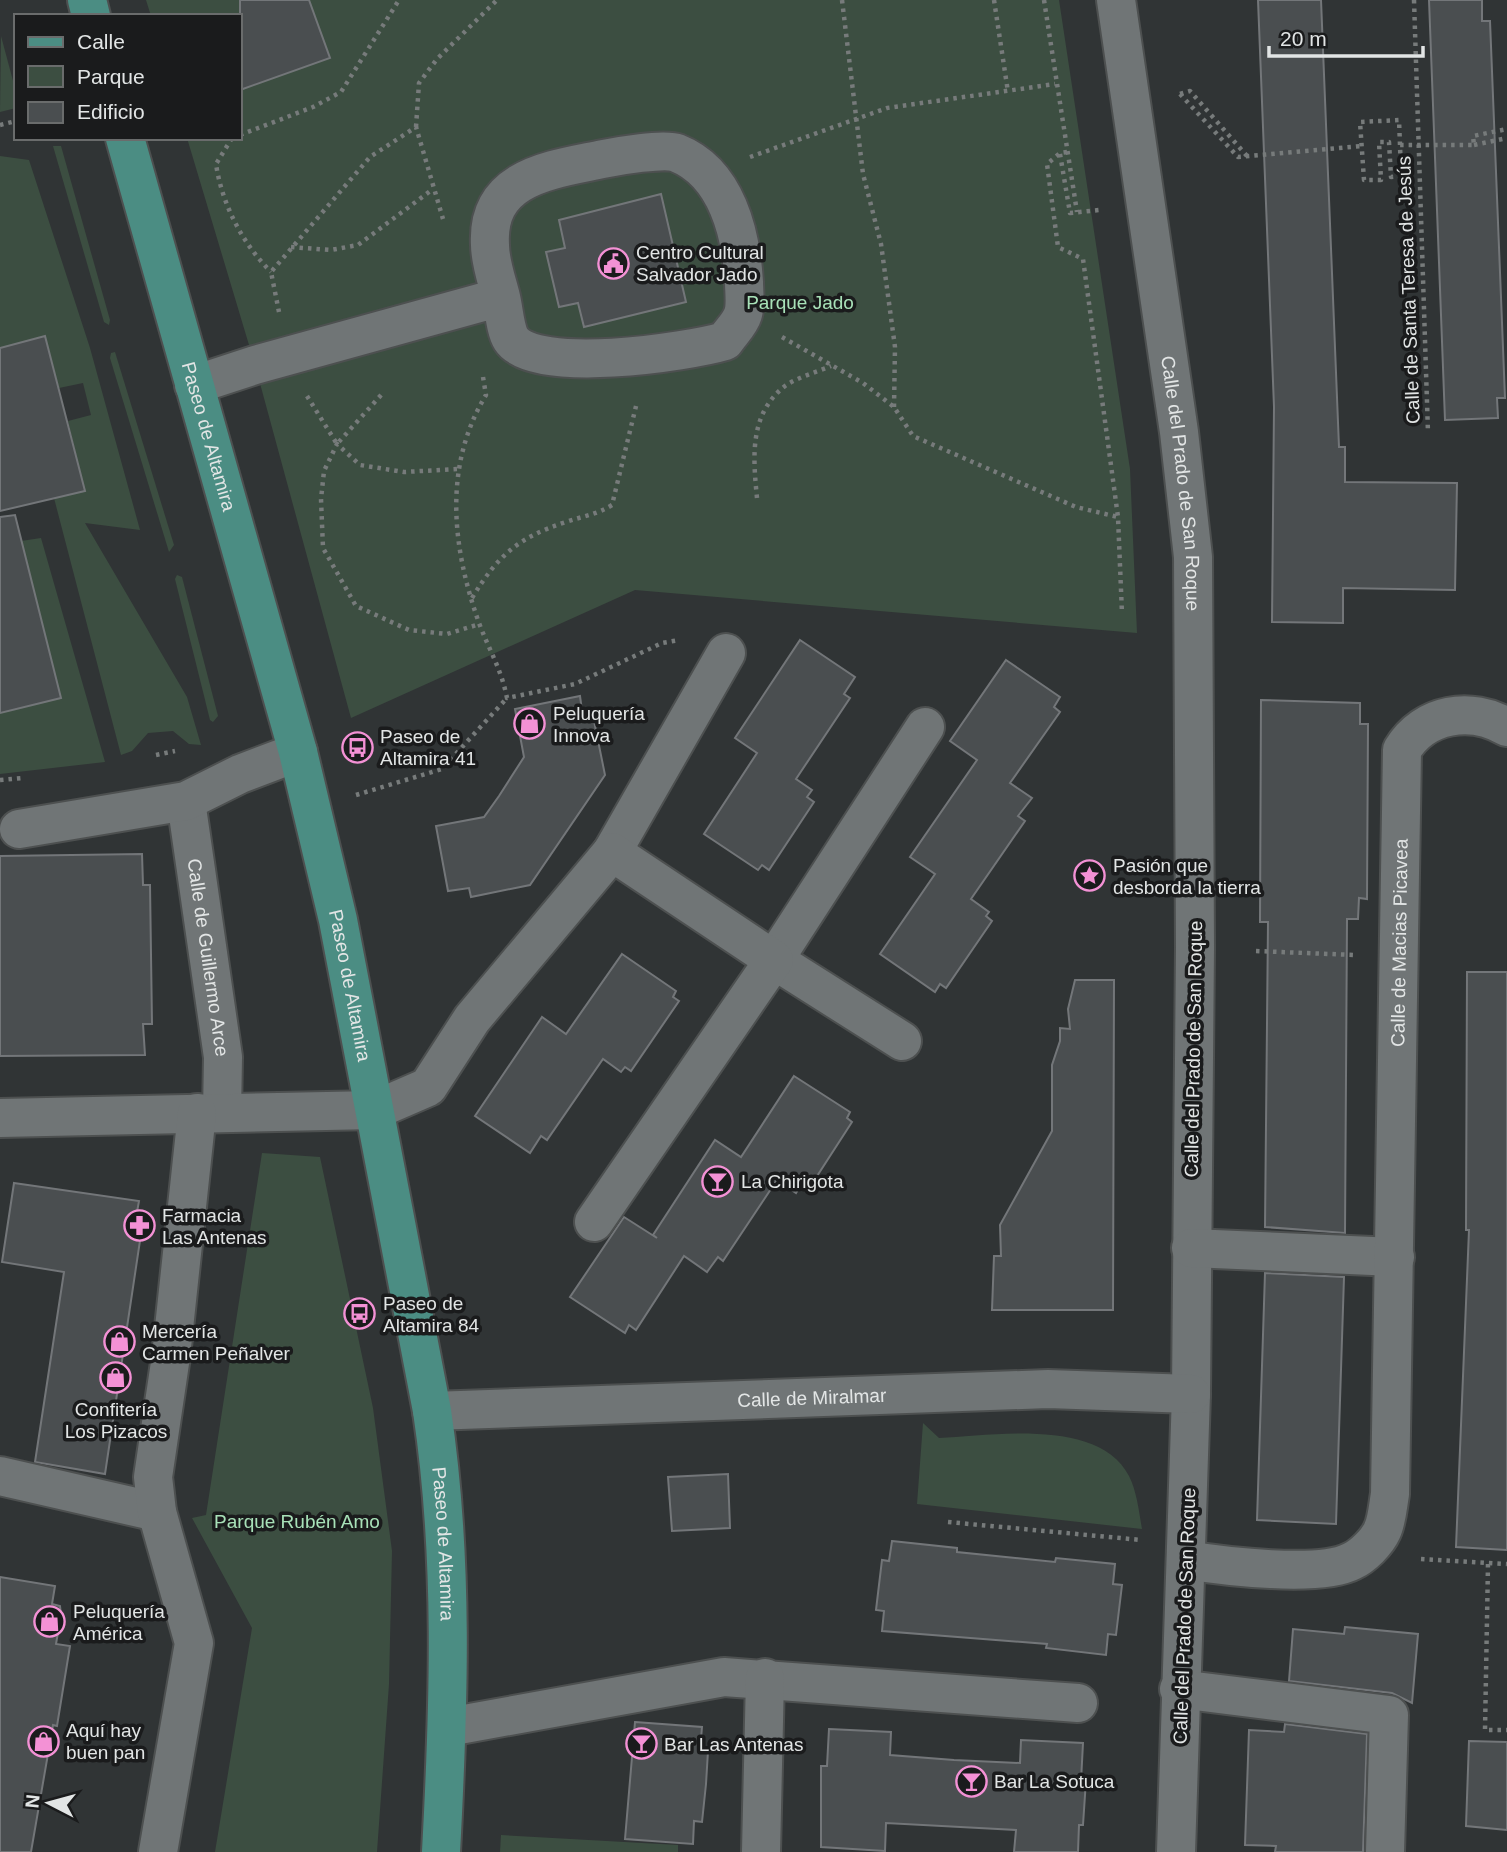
<svg xmlns="http://www.w3.org/2000/svg" width="1507" height="1852" viewBox="0 0 1507 1852" font-family="Arial,sans-serif">
<style>
.green{fill:#3c4e41}
.building{fill:#4a4e50;stroke:#737679;stroke-width:2}
.lines{fill:none;stroke-linecap:round;stroke-linejoin:round}
.minor-casing{stroke:#4d5050;stroke-width:42}
.major-casing{stroke:#4d5050;stroke-width:42}
.path{stroke:#777b7b;stroke-width:4.5;stroke-dasharray:3.5 5;stroke-linecap:butt}
.minor{stroke:#707576;stroke-width:38}
.major{stroke:#4b8d83;stroke-width:38}
.labels{text-anchor:middle;stroke-width:7;stroke-linejoin:round;paint-order:stroke}
.poi-label{font-size:19px;fill:#e2e5e5;stroke:#1a1b1c;text-anchor:start}
.street-label{font-size:19px;fill:#e2e5e5;stroke:#1a1b1c}
.park-label{font-size:19px;fill:#a8e1b8;stroke:#1a1b1c}
</style>
<rect width="100%" height="100%" fill="#303435"/>
<g class="green">
<path d="M 146,0 L 1059,0 L 1130,469 L 1137,633 L 635,590 L 351,718 L 255,365 L 187,138 L 240,138 L 240,16 L 151,16 Z"/>
<path d="M 1,36 L 16,92 L 16,108 L 0,112 Z"/>
<path d="M 53,146 L 61,146 L 110,320 L 109,325 L 104,322 Z"/>
<path d="M 0,156 L 29,160 L 90,348 L 140,530 L 85,523 L 187,697 L 201,745 L 189,744 L 173,731 L 148,733 L 132,751 L 121,755 L 54,498 L 85,491 L 68,421 L 91,415 L 83,383 L 59,388 L 45,336 L 0,348 Z"/>
<path d="M 115,352 L 174,545 L 169,552 L 110,358 L 111,353 Z"/>
<path d="M 41,538 L 105,762 L 0,774 L 0,713 L 61,698 L 21,541 Z"/>
<path d="M 177,575 L 182,577 L 218,716 L 213,722 L 210,720 L 175,579 Z"/>
<path d="M 262,1153 L 320,1157 L 373,1408 L 392,1551 L 389,1684 L 377,1852 L 215,1852 L 252,1628 L 192,1518 L 206,1515 Z"/>
<path d="M 923,1423 L 939,1438 C 992,1435 1100,1418 1129,1476 C 1137,1492 1139,1512 1142,1529 L 917,1504 Z"/>
<path d="M 501,1835 L 678,1845 L 678,1852 L 500,1852 Z"/>
</g>
<g class="building">
<path d="M 240,0 L 309,0 L 330,58 L 240,90 Z"/>
<path d="M 1258,0 L 1321,0 L 1339,447 L 1345,447 L 1345,482 L 1457,483 L 1455,590 L 1343,588 L 1343,623 L 1272,622 L 1274,407 Z"/>
<path d="M 1429,0 L 1482,0 L 1482,21 L 1490,21 L 1505,398 L 1497,398 L 1498,418 L 1445,420 Z"/>
<path d="M 661,194 L 686,302 L 584,327 L 578,303 L 559,307 L 546,252 L 565,248 L 559,220 Z"/>
<path d="M 45,336 L 85,491 L 0,511 L 0,348 Z"/>
<path d="M 15,515 L 61,698 L 0,713 L 0,517 Z"/>
<path d="M 800,640 L 855,677 L 844,694 L 850,698 L 796,779 L 812,790 L 807,797 L 814,802 L 769,870 L 762,865 L 758,870 L 704,834 L 757,753 L 735,738 Z"/>
<path d="M 1006,660 L 1060,697 L 1054,707 L 1060,712 L 1010,783 L 1032,798 L 1018,816 L 1025,821 L 971,899 L 989,912 L 986,916 L 992,921 L 946,988 L 940,984 L 935,992 L 880,954 L 935,874 L 910,857 L 977,760 L 950,741 Z"/>
<path d="M 580,696 L 583,718 L 593,716 L 605,775 L 530,885 L 471,897 L 469,888 L 448,891 L 436,826 L 484,817 L 499,796 L 524,757 L 515,709 Z"/>
<path d="M 1261,700 L 1360,703 L 1360,724 L 1368,724 L 1367,899 L 1359,898 L 1358,919 L 1347,919 L 1345,1233 L 1265,1227 L 1268,922 L 1260,922 Z"/>
<path d="M 142,854 L 143,885 L 150,885 L 152,1024 L 143,1024 L 145,1055 L 0,1056 L 0,856 Z"/>
<path d="M 622,954 L 676,991 L 673,997 L 679,1001 L 631,1071 L 625,1067 L 621,1072 L 603,1059 L 547,1140 L 541,1136 L 530,1153 L 475,1116 L 542,1017 L 566,1034 Z"/>
<path d="M 1467,972 L 1507,972 L 1507,1550 L 1456,1547 L 1469,1230 L 1466,1230 Z"/>
<path d="M 1075,980 L 1114,980 L 1113,1310 L 992,1310 L 994,1256 L 1001,1256 L 1000,1225 L 1052,1131 L 1052,1065 L 1060,1041 L 1060,1028 L 1070,1029 L 1068,1009 Z"/>
<path d="M 794,1076 L 850,1112 L 847,1118 L 852,1122 L 808,1190 L 801,1185 L 796,1193 L 777,1180 L 723,1261 L 718,1257 L 707,1272 L 684,1256 L 636,1330 L 629,1325 L 625,1333 L 570,1297 L 624,1217 L 657,1238 L 653,1235 L 715,1140 L 741,1157 Z"/>
<path d="M 14,1183 L 139,1201 L 137,1212 L 144,1214 L 105,1474 L 35,1462 L 64,1272 L 2,1262 Z"/>
<path d="M 1265,1273 L 1344,1277 L 1336,1524 L 1257,1520 Z"/>
<path d="M 728,1474 L 730,1528 L 672,1531 L 668,1477 Z"/>
<path d="M 892,1541 L 957,1548 L 957,1552 L 1055,1562 L 1056,1558 L 1115,1564 L 1113,1584 L 1122,1585 L 1116,1635 L 1108,1634 L 1106,1655 L 1046,1648 L 1047,1644 L 882,1631 L 884,1611 L 876,1610 L 882,1560 L 889,1561 Z"/>
<path d="M 0,1577 L 55,1586 L 52,1604 L 60,1606 L 61,1615 L 56,1644 L 70,1646 L 57,1726 L 53,1725 L 31,1852 L 0,1852 Z"/>
<path d="M 1345,1627 L 1418,1634 L 1412,1703 L 1392,1693 L 1289,1681 L 1293,1629 L 1344,1634 Z"/>
<path d="M 635,1722 L 702,1727 L 700,1751 L 708,1751 L 706,1784 L 702,1822 L 694,1821 L 693,1844 L 625,1839 Z"/>
<path d="M 1285,1724 L 1367,1734 L 1363,1852 L 1275,1852 L 1276,1846 L 1245,1845 L 1249,1730 L 1284,1732 Z"/>
<path d="M 829,1729 L 891,1732 L 890,1755 L 954,1760 L 1020,1763 L 1021,1740 L 1083,1743 L 1081,1781 L 1086,1780 L 1083,1825 L 1079,1825 L 1078,1852 L 1014,1852 L 1016,1830 L 886,1823 L 885,1851 L 821,1847 L 821,1766 L 827,1766 Z"/>
<path d="M 1469,1741 L 1507,1742 L 1507,1830 L 1466,1826 Z"/>
</g>
<g class="lines">
<defs>
<g id="minor">
<path id="s1" d="M 1116,0 L 1179,432 L 1193,557 L 1195,947 L 1191,1394 L 1176,1852"/>
<path d="M 194,385 L 255,365 L 501,297 C 497,281 490,262 490,245 C 486,176 551,170 603,159 C 618,156 664,148 677,153 C 727,173 741,234 744,282 C 744,292 746,305 743,314 C 740,324 730,333 725,341 C 688,352 534,375 511,339 C 505,329 504,309 501,297"/>
<path id="s2" d="M 186,801 L 223,1057 L 222,1113"/>
<path d="M 19,829 L 186,801 L 240,774 L 298,752"/>
<path d="M 612,852 L 726,653"/>
<path d="M 902,1041 L 774,960 L 925,727"/>
<path d="M 0,1118 L 375,1110 L 428,1087 L 472,1019 L 612,852 L 774,960 L 594,1222"/>
<path d="M 1191,1248 L 1395,1257"/>
<path id="s3" d="M 432,1411 L 1048,1389 L 1191,1394"/>
<path d="M 0,1476 L 157,1512"/>
<path id="s4" d="M 1186,1560 C 1223,1566 1320,1578 1352,1561 C 1363,1556 1377,1542 1382,1531 C 1387,1521 1388,1505 1390,1494 L 1402,750 C 1424,713 1471,706 1507,727"/>
<path d="M 1179,1689 L 1389,1715 L 1385,1852"/>
<path d="M 448,1727 L 724,1677 L 1078,1703"/>
<path d="M 158,1852 L 194,1643 L 157,1512 L 153,1477 L 171,1356 L 197,1113"/>
<path d="M 761,1852 L 765,1678"/>
</g>
<g id="major">
<path d="M 87,0 L 91,16"/>
<path id="s5" d="M 125,138 L 298,752 L 338,920 L 432,1411 C 454,1558 449,1704 441,1852"/>
</g>
</defs>
<use href="#minor" class="minor-casing"/>
<use href="#major" class="major-casing"/>
<g class="path">
<path d="M 842,0 L 863,174 L 881,244 L 895,347 L 894,407"/>
<path d="M 994,0 L 1008,92"/>
<path d="M 1044,0 L 1077,212"/>
<path d="M 1414,0 L 1428,433"/>
<path d="M 1180,94 L 1238,157 L 1361,146"/>
<path d="M 1180,94 L 1190,91 L 1247,156"/>
<path d="M 0,125 L 16,121"/>
<path d="M 416,127 L 419,83 L 437,59 L 497,0"/>
<path d="M 240,135 L 313,107 L 341,92 L 399,0"/>
<path d="M 232,138 L 216,164 C 222,204 242,243 271,272"/>
<path d="M 1400,145 L 1399,120 L 1360,122 L 1364,180 L 1381,180 L 1379,142 L 1389,142 L 1391,177 L 1401,176 L 1400,145 L 1474,145 L 1473,136 L 1507,129"/>
<path d="M 1474,145 L 1507,138"/>
<path d="M 1067,152 L 1060,153 L 1047,164 L 1058,247 L 1083,259 L 1118,517 L 1122,614"/>
<path d="M 1060,154 L 1070,213 L 1099,210"/>
<path d="M 750,157 L 887,108 L 1055,84"/>
<path d="M 291,247 L 331,250 L 358,245 L 433,189"/>
<path d="M 279,312 L 271,272 L 370,157 L 416,127 L 443,219"/>
<path d="M 782,337 L 863,383 L 894,407 L 913,436 L 1076,507 L 1118,517"/>
<path d="M 483,377 L 486,395 C 443,466 452,547 479,623 C 489,650 501,668 507,698 L 575,684 L 662,643 L 679,640"/>
<path d="M 307,396 L 337,444 L 382,394"/>
<path d="M 457,469 L 404,472 L 360,465 L 337,444 L 324,471 L 321,499 L 323,548 L 356,606 L 409,630 L 447,634 L 480,624"/>
<path d="M 757,498 C 753,457 749,414 785,386 C 798,377 817,372 831,366"/>
<path d="M 472,598 C 498,555 519,537 566,522 C 583,516 596,515 612,505 L 637,402"/>
<path d="M 156,755 L 175,751"/>
<path d="M 0,780 L 23,778"/>
<path d="M 356,795 L 442,769 L 507,698"/>
<path d="M 1256,951 L 1354,955"/>
<path d="M 948,1522 L 1141,1540"/>
<path d="M 1421,1559 L 1507,1564"/>
<path d="M 1488,1564 L 1485,1730 L 1507,1730"/>
</g>
<use href="#minor" class="minor"/>
<use href="#major" class="major"/>
</g>
<defs>
<symbol id="civic-ring" viewBox="-11 -11 22 22"><circle r="9.5" fill="#1a1b1c" stroke="#f391d5" stroke-width="1.5"/><path d="M-.6-6.5H3V-4.5H.6V-3L4-1V1h2V6H-6V1h2V-1L-.6-3ZM-1.2 2.5V6h2.4V2.5Z" fill="#f391d5"/></symbol>
<symbol id="shop-ring" viewBox="-11 -11 22 22"><circle r="9.5" fill="#1a1b1c" stroke="#f391d5" stroke-width="1.5"/><path d="M-5-2.5h2.3a2.7 3.5 0 0 1 5.4 0H5L5.5 6h-11ZM-1.5-2.5h3a1.5 2.3 0 0 0-3 0Z" fill="#f391d5"/></symbol>
<symbol id="bus-ring" viewBox="-11 -11 22 22"><circle r="9.5" fill="#1a1b1c" stroke="#f391d5" stroke-width="1.5"/><path d="M-5-6H5V4H4V6H2V4H-2V6H-4V4H-5ZM-3.5-4V0h7V-4ZM-3.5 1.2v1.5H-2V1.2ZM2 1.2v1.5H3.5V1.2Z" fill="#f391d5"/></symbol>
<symbol id="sight-ring" viewBox="-11 -11 22 22"><circle r="9.5" fill="#1a1b1c" stroke="#f391d5" stroke-width="1.5"/><path d="M0-6L1.8-2.2L6-1.7L2.9 1.2L3.7 5.4L0 3.3L-3.7 5.4L-2.9 1.2L-6-1.7L-1.8-2.2Z" fill="#f391d5"/></symbol>
<symbol id="bar-ring" viewBox="-11 -11 22 22"><circle r="9.5" fill="#1a1b1c" stroke="#f391d5" stroke-width="1.5"/><path d="M-6-5H6L.8 .8V4.5H3.5V6h-7V4.5H-.8V.8Z" fill="#f391d5"/></symbol>
<symbol id="pharmacy-ring" viewBox="-11 -11 22 22"><circle r="9.5" fill="#1a1b1c" stroke="#f391d5" stroke-width="1.5"/><path d="M-2-6h4v4h4v4h-4v4h-4v-4h-4v-4h4Z" fill="#f391d5"/></symbol>
</defs>
<g fill-rule="evenodd">
<use href="#civic-ring" x="596" y="246" width="35" height="35"/>
<use href="#shop-ring" x="512" y="706" width="35" height="35"/>
<use href="#bus-ring" x="340" y="730" width="35" height="35"/>
<use href="#sight-ring" x="1072" y="858" width="35" height="35"/>
<use href="#bar-ring" x="700" y="1164" width="35" height="35"/>
<use href="#pharmacy-ring" x="122" y="1208" width="35" height="35"/>
<use href="#bus-ring" x="342" y="1296" width="35" height="35"/>
<use href="#shop-ring" x="102" y="1324" width="35" height="35"/>
<use href="#shop-ring" x="98" y="1360" width="35" height="35"/>
<use href="#shop-ring" x="32" y="1604" width="35" height="35"/>
<use href="#shop-ring" x="26" y="1724" width="35" height="35"/>
<use href="#bar-ring" x="624" y="1726" width="35" height="35"/>
<use href="#bar-ring" x="954" y="1764" width="35" height="35"/>
</g>
<g class="labels">
<g class="poi-label">
<text x="636" y="259">Centro Cultural<tspan x="636" dy="22">Salvador Jado</tspan></text>
<text x="553" y="720">Peluquería<tspan x="553" dy="22">Innova</tspan></text>
<text x="380" y="743">Paseo de<tspan x="380" dy="22">Altamira 41</tspan></text>
<text x="1113" y="872">Pasión que<tspan x="1113" dy="22">desborda la tierra</tspan></text>
<text x="741" y="1188">La Chirigota</text>
<text x="162" y="1222">Farmacia<tspan x="162" dy="22">Las Antenas</tspan></text>
<text x="383" y="1310">Paseo de<tspan x="383" dy="22">Altamira 84</tspan></text>
<text x="142" y="1338">Mercería<tspan x="142" dy="22">Carmen Peñalver</tspan></text>
<text x="116" y="1416" text-anchor="middle">Confitería<tspan x="116" dy="22">Los Pizacos</tspan></text>
<text x="73" y="1618">Peluquería<tspan x="73" dy="22">América</tspan></text>
<text x="66" y="1737">Aquí hay<tspan x="66" dy="22">buen pan</tspan></text>
<text x="664" y="1751">Bar Las Antenas</text>
<text x="994" y="1788">Bar La Sotuca</text>
</g>
<g class="street-label">
<text transform="translate(1408 290) rotate(-92)" y="7">Calle de Santa Teresa de Jesús</text>
<text dy="7" stroke="none"><textPath href="#s5" startOffset="310">Paseo de Altamira</textPath></text>
<text dy="7" stroke="none"><textPath href="#s1" startOffset="488">Calle del Prado de San Roque</textPath></text>
<text dy="7" stroke="none"><textPath href="#s4" startOffset="800">Calle de Macias Picavea</textPath></text>
<text dy="7" stroke="none"><textPath href="#s2" startOffset="158">Calle de Guillermo Arce</textPath></text>
<text dy="7" stroke="none"><textPath href="#s5" startOffset="877">Paseo de Altamira</textPath></text>
<text transform="translate(1193 1049) rotate(-89)" y="7">Calle del Prado de San Roque</text>
<text dy="7" stroke="none"><textPath href="#s3" startOffset="380">Calle de Miralmar</textPath></text>
<text dy="7" stroke="none"><textPath href="#s5" startOffset="1444">Paseo de Altamira</textPath></text>
<text transform="translate(1184 1616) rotate(-88)" y="7">Calle del Prado de San Roque</text>
</g>
<g class="park-label">
<text x="800" y="309">Parque Jado</text>
<text x="297" y="1528">Parque Rubén Amo</text>
</g>
</g>
<rect x="14" y="14" width="228" height="126" fill="#1a1b1c" stroke="#6a6c6c" stroke-width="2"/>
<rect x="28" y="37" width="35" height="10" fill="#4b8d83" stroke="#6a6c6c" stroke-width="2"/>
<text x="77" y="49" font-size="21" fill="#e2e5e5">Calle</text>
<rect x="28" y="66" width="35" height="21" fill="#3c4e41" stroke="#6a6c6c" stroke-width="2"/>
<text x="77" y="84" font-size="21" fill="#e2e5e5">Parque</text>
<rect x="28" y="102" width="35" height="21" fill="#4a4e50" stroke="#6a6c6c" stroke-width="2"/>
<text x="77" y="119" font-size="21" fill="#e2e5e5">Edificio</text>
<g transform="translate(49 1803) rotate(276)" stroke="#1a1b1c" stroke-width="5" paint-order="stroke">
<path d="M0-5L12 26L0 18L-12 26Z" fill="#e2e5e5"/>
<text y="-10" font-size="19" font-weight="bold" text-anchor="middle" fill="#e2e5e5">N</text>
</g>
<path d="M1269 46v10h154v-10" fill="none" stroke="#e2e5e5" stroke-width="3.5"/>
<text x="1280" y="46" font-size="21" fill="#e2e5e5" stroke="#1a1b1c" stroke-width="5" paint-order="stroke">20 m</text>
</svg>
